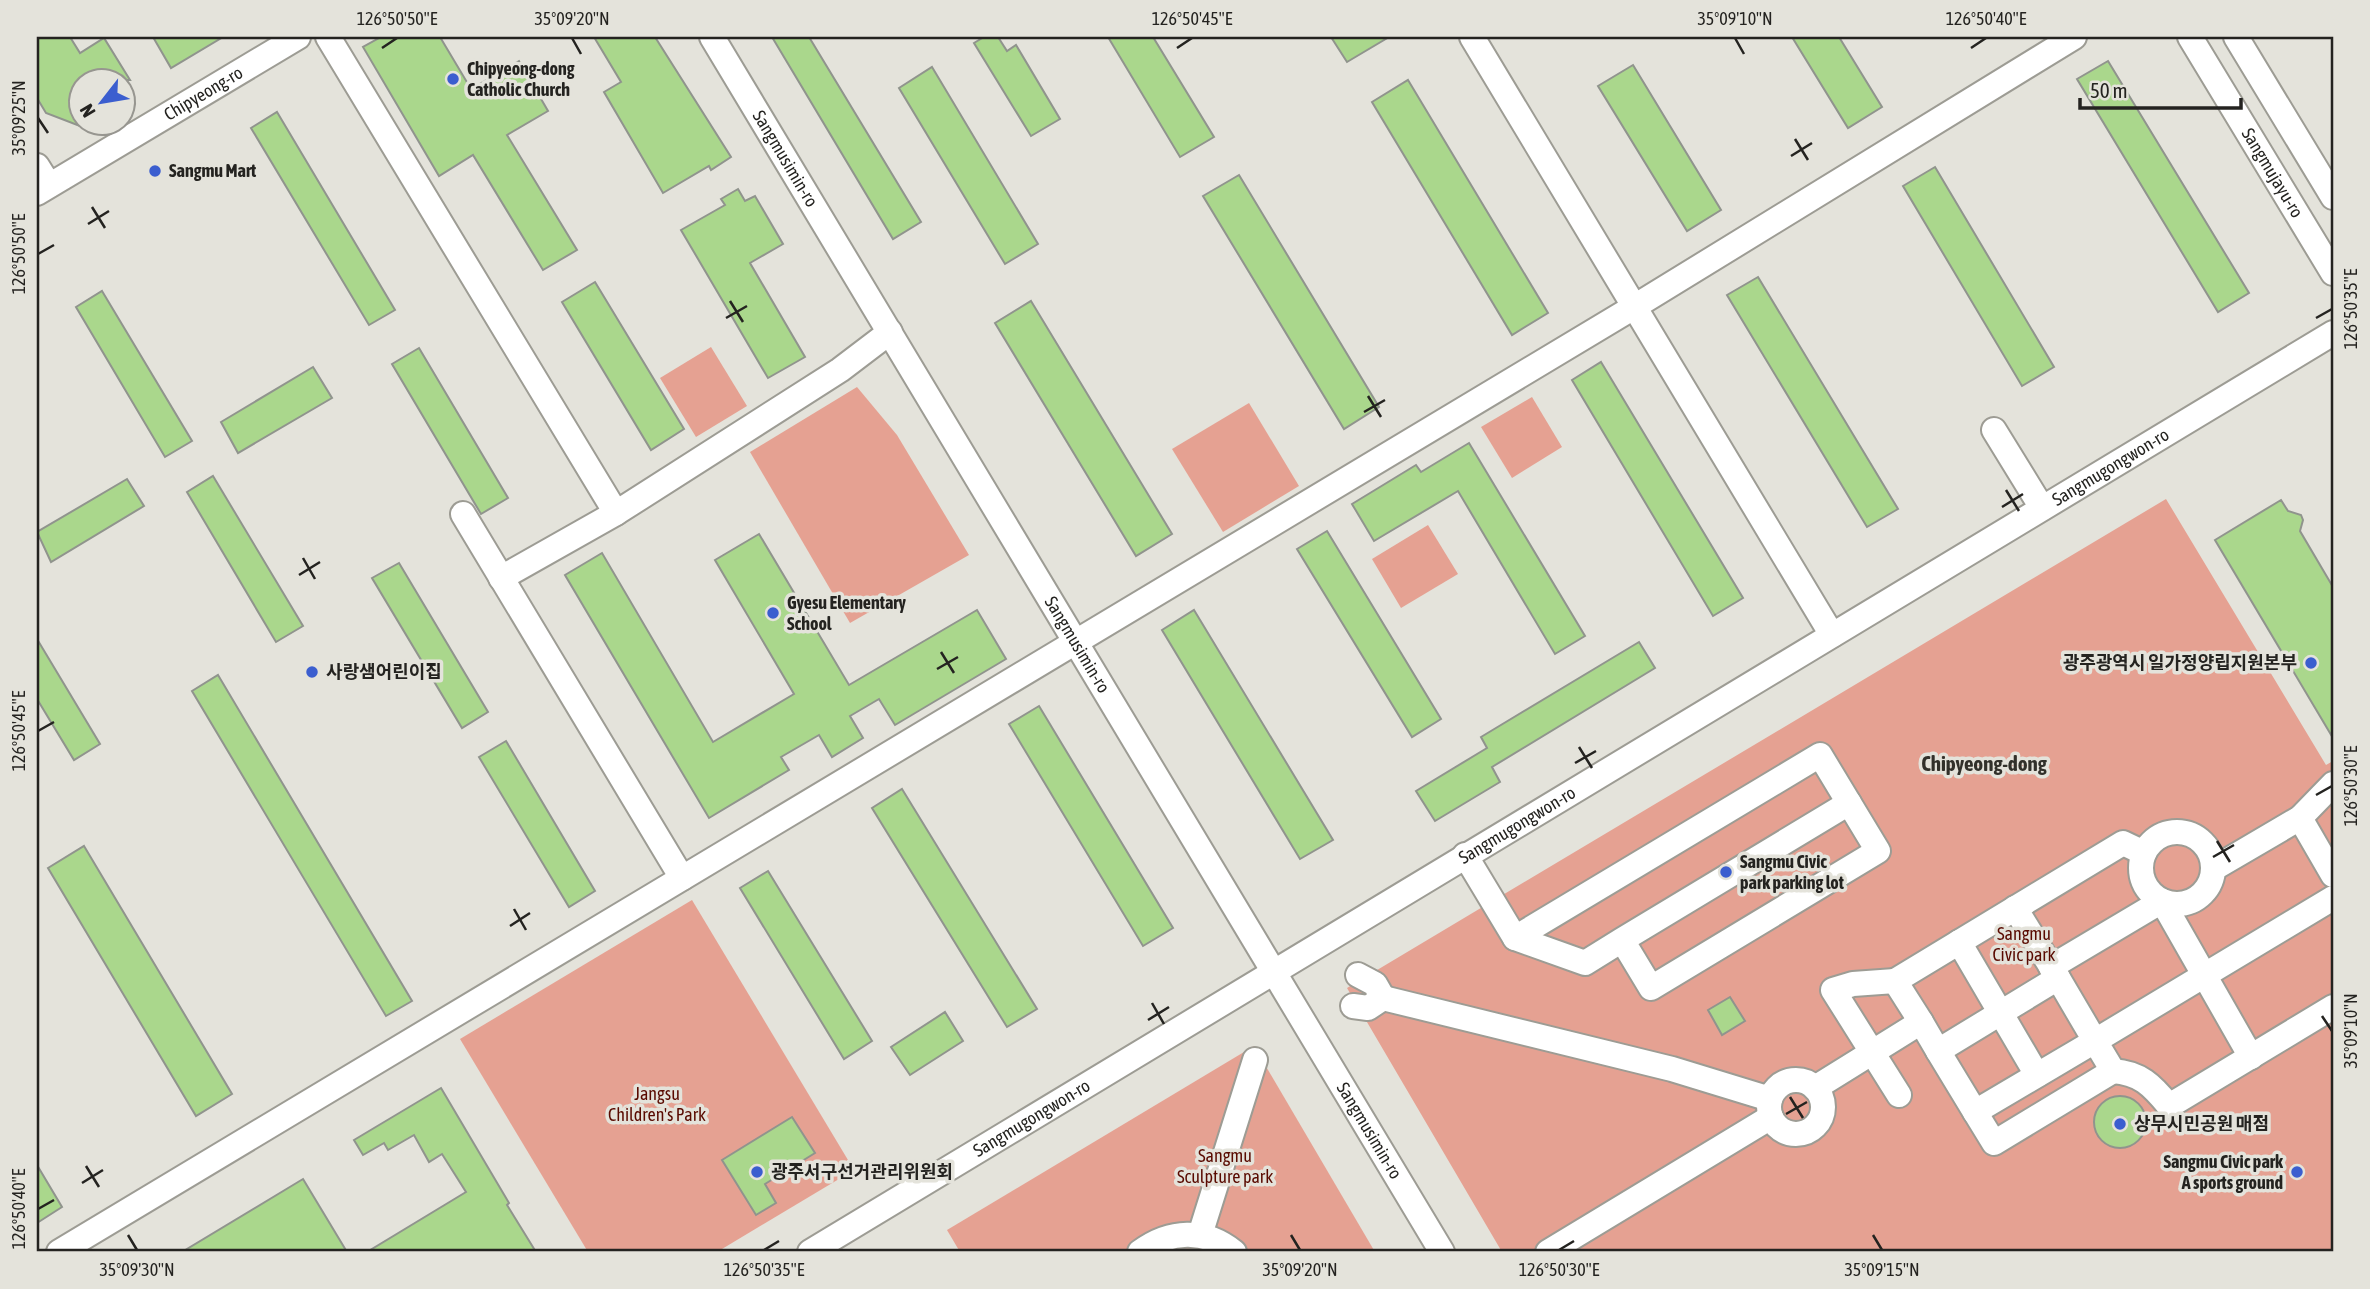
<svg xmlns="http://www.w3.org/2000/svg" width="2370" height="1289" viewBox="0 0 2370 1289" font-family="'Asap Condensed','Noto Sans KR',sans-serif">
<style>
.green{fill:#e5a192}
.building{fill:#aad78c;stroke:#90948d;stroke-width:2}
.lines{fill:none;stroke-linecap:round;stroke-linejoin:round}
.minor-casing{stroke:#9d9c94;stroke-width:28}
.minor{stroke:#fff;stroke-width:24}
.ticks{fill:none;stroke:#242320;stroke-width:2.5}
.poi-dot{fill:#3b5ecf;stroke:#e4e3db;stroke-width:2.5}
.labels{text-anchor:middle;stroke-width:7;stroke-linejoin:round;paint-order:stroke}
.poi-label{font-size:18px;font-weight:bold;fill:#242320;stroke:#e4e3db;text-anchor:start}
.street-label{font-size:18px;fill:#242320;stroke:#e4e3db}
.park-label{font-size:18px;fill:#590a00;stroke:#e4e3db}
.quarter-label{font-size:21px;font-weight:bold;fill:#31302a;stroke:#e4e3db}
.neatline{fill:none;stroke:#242320;stroke-width:2.5}
.ticks-label{font-size:18px;text-anchor:middle;fill:#242320}
</style>
<rect width="100%" height="100%" fill="#e4e3db"/>
<g class="green">
<path d="M 711,347 L 747,406 L 696,437 L 660,378 Z"/>
<path d="M 857,387 L 897,435 L 969,555 L 850,623 L 750,452 Z"/>
<path d="M 1532,397 L 1562,447 L 1512,478 L 1481,427 Z"/>
<path d="M 1249,403 L 1299,486 L 1223,532 L 1172,449 Z"/>
<path d="M 2166,499 L 2326,765 L 2333,761 L 2333,1252 L 1502,1252 L 1347,988 Z"/>
<path d="M 1428,525 L 1458,574 L 1401,608 L 1372,559 Z"/>
<path d="M 692,900 L 854,1170 L 717,1252 L 588,1252 L 460,1039 Z"/>
<path d="M 1254,1046 L 1375,1252 L 960,1252 L 947,1230 Z"/>
</g>
<g class="building">
<path d="M 37,37 L 70,37 L 80,53 L 104,38 L 130,80 L 80,80 L 80,126 L 46,113 L 37,98 Z"/>
<path d="M 153,37 L 223,37 L 171,68 Z"/>
<path d="M 381,37 L 440,37 L 471,89 L 519,61 L 548,111 L 507,135 L 577,250 L 543,270 L 473,155 L 439,176 L 363,47 Z"/>
<path d="M 594,37 L 655,37 L 731,157 L 711,170 L 709,166 L 663,193 L 604,92 L 621,82 Z"/>
<path d="M 772,37 L 809,37 L 921,222 L 893,239 Z"/>
<path d="M 984,37 L 998,37 L 1007,51 L 1016,45 L 1060,119 L 1031,136 L 974,43 Z"/>
<path d="M 1108,37 L 1153,37 L 1214,137 L 1180,157 Z"/>
<path d="M 1331,37 L 1389,37 L 1347,62 Z"/>
<path d="M 1792,37 L 1839,37 L 1882,107 L 1848,128 Z"/>
<path d="M 2108,61 L 2249,293 L 2218,312 L 2077,79 Z"/>
<path d="M 1633,65 L 1721,210 L 1687,231 L 1598,86 Z"/>
<path d="M 932,67 L 1038,244 L 1005,264 L 899,88 Z"/>
<path d="M 1408,80 L 1548,313 L 1512,335 L 1372,102 Z"/>
<path d="M 277,112 L 395,310 L 369,325 L 251,128 Z"/>
<path d="M 1935,167 L 2054,367 L 2022,386 L 1903,186 Z"/>
<path d="M 1239,175 L 1379,407 L 1344,429 L 1203,196 Z"/>
<path d="M 738,189 L 745,201 L 755,196 L 783,244 L 750,263 L 805,357 L 768,378 L 681,230 L 725,205 L 721,199 Z"/>
<path d="M 1758,277 L 1898,509 L 1867,527 L 1727,295 Z"/>
<path d="M 595,282 L 684,429 L 651,450 L 562,302 Z"/>
<path d="M 102,291 L 192,441 L 165,457 L 76,307 Z"/>
<path d="M 1031,301 L 1172,534 L 1136,556 L 995,323 Z"/>
<path d="M 419,348 L 508,498 L 481,514 L 392,364 Z"/>
<path d="M 1601,362 L 1743,598 L 1713,616 L 1572,380 Z"/>
<path d="M 313,367 L 332,398 L 238,453 L 221,422 Z"/>
<path d="M 1469,443 L 1585,636 L 1555,654 L 1458,491 L 1374,541 L 1352,504 L 1416,465 L 1421,472 Z"/>
<path d="M 213,476 L 303,626 L 276,642 L 187,492 Z"/>
<path d="M 127,479 L 144,506 L 51,562 L 37,532 Z"/>
<path d="M 2281,500 L 2288,511 L 2301,515 L 2303,520 L 2300,531 L 2333,587 L 2333,738 L 2215,540 Z"/>
<path d="M 1327,531 L 1441,719 L 1412,737 L 1297,549 Z"/>
<path d="M 759,534 L 849,685 L 977,610 L 1006,659 L 895,725 L 879,699 L 850,716 L 863,738 L 832,757 L 819,735 L 781,757 L 789,770 L 709,818 L 565,575 L 602,553 L 713,742 L 794,694 L 715,560 Z"/>
<path d="M 399,563 L 488,712 L 462,728 L 372,578 Z"/>
<path d="M 1194,610 L 1333,840 L 1300,859 L 1162,630 Z"/>
<path d="M 37,639 L 100,744 L 74,760 L 37,699 Z"/>
<path d="M 1639,642 L 1655,668 L 1492,767 L 1500,782 L 1435,821 L 1416,791 L 1487,748 L 1481,737 Z"/>
<path d="M 218,675 L 412,1001 L 386,1016 L 192,691 Z"/>
<path d="M 1039,706 L 1173,928 L 1143,946 L 1009,724 Z"/>
<path d="M 506,741 L 595,891 L 569,907 L 479,757 Z"/>
<path d="M 902,789 L 1037,1009 L 1007,1027 L 872,808 Z"/>
<path d="M 84,846 L 232,1094 L 196,1116 L 48,868 Z"/>
<path d="M 768,871 L 872,1041 L 844,1059 L 740,888 Z"/>
<path d="M 1730,997 L 1745,1021 L 1722,1035 L 1708,1010 Z"/>
<path d="M 945,1012 L 963,1041 L 910,1075 L 891,1047 Z"/>
<path d="M 441,1088 L 509,1203 L 507,1205 L 536,1252 L 367,1252 L 466,1192 L 442,1154 L 429,1162 L 414,1135 L 388,1150 L 384,1143 L 363,1155 L 354,1140 Z"/>
<circle cx="2120" cy="1122" r="26"/>
<path d="M 792,1117 L 815,1153 L 765,1184 L 776,1203 L 756,1215 L 722,1160 Z"/>
<path d="M 37,1165 L 62,1207 L 37,1223 Z"/>
<path d="M 303,1179 L 347,1252 L 182,1252 Z"/>
</g>
<g class="lines">
<defs>
<g id="minor">
<path d="M 328,37 L 616,513 L 501,578"/>
<path id="s1" d="M 712,37 L 1442,1252"/>
<path d="M 1472,37 L 1832,635"/>
<path id="s2" d="M 2190,37 L 2333,273"/>
<path d="M 2236,37 L 2333,197"/>
<path d="M 37,166 L 49,185"/>
<path id="s3" d="M 37,193 L 298,37"/>
<path d="M 1994,430 L 2042,508"/>
<path d="M 616,513 L 840,370 L 890,332"/>
<path d="M 463,514 L 682,878"/>
<path d="M 2300,818 L 2333,875"/>
<circle cx="2177" cy="868" r="36"/>
<path d="M 1465,855 L 1515,938 L 1585,963 L 1622,940 L 1849,803 L 1878,851 L 1651,988 L 1622,940"/>
<path d="M 2213,869 L 2300,818 L 2333,784"/>
<path d="M 1515,938 L 1820,755 L 1849,803"/>
<path d="M 1959,942 L 2037,1075"/>
<path d="M 2051,967 L 2162,901 L 2251,1057"/>
<path d="M 1358,975 L 1375,984 L 1383,998"/>
<path d="M 1895,981 L 1853,984 L 1833,990 L 1899,1095"/>
<path d="M 1353,1006 L 1368,1008 L 1383,998 L 1672,1069 L 1770,1099"/>
<path d="M 1921,1022 L 1895,981 L 2123,843 L 2144,853"/>
<path d="M 1938,1051 L 1975,1112 L 2095,1041 L 2058,978"/>
<path d="M 2113,1071 C 2140,1073 2152,1085 2169,1106 L 2333,1007"/>
<circle cx="1796" cy="1107" r="27"/>
<path d="M 1815,1088 L 1921,1022 L 1938,1051 L 2058,978 L 2015,908"/>
<path d="M 1975,1112 L 1994,1143 L 2113,1071 L 2095,1041 L 2333,898"/>
<path d="M 1200,1235 L 1255,1060"/>
<path d="M 59,1252 L 1634,307 L 2074,37"/>
<path id="s4" d="M 810,1252 L 2333,333"/>
<path d="M 1140,1252 C 1170,1230 1204,1228 1234,1252"/>
<path d="M 1548,1252 L 1771,1117"/>
</g>
</defs>
<use href="#minor" class="minor-casing"/>
<use href="#minor" class="minor"/>
</g>
<path class="ticks" d="M 572,38 L 581,54M 1735,38 L 1744,54M 382,48 L 397,38M 1177,48 L 1192,38M 1971,48 L 1986,38M 38,118 L 48,133M 1795,139 L 1808,160M 1791,156 L 1812,143M 92,207 L 105,228M 88,224 L 109,211M 38,254 L 54,245M 730,301 L 743,322M 726,318 L 747,306M 2316,318 L 2332,309M 1368,396 L 1381,417M 1364,412 L 1385,400M 2006,490 L 2019,511M 2002,507 L 2023,494M 303,558 L 315,579M 299,575 L 320,562M 941,652 L 954,673M 937,669 L 958,657M 38,731 L 54,722M 1579,747 L 1592,768M 1575,763 L 1596,751M 2316,795 L 2332,786M 2217,841 L 2230,862M 2213,857 L 2234,845M 514,909 L 526,930M 510,926 L 530,913M 1152,1003 L 1164,1024M 2322,1016 L 2332,1031M 1148,1020 L 1169,1007M 1790,1097 L 1803,1118M 1786,1114 L 1807,1102M 86,1166 L 99,1187M 82,1183 L 103,1170M 38,1209 L 54,1200M 128,1235 L 137,1250M 1291,1235 L 1300,1250M 1873,1235 L 1882,1250M 764,1250 L 779,1241M 1559,1250 L 1574,1241"/>
<g class="poi-dot">
<circle cx="453" cy="79" r="7"/>
<circle cx="155" cy="171" r="7"/>
<circle cx="773" cy="613" r="7"/>
<circle cx="2311" cy="663" r="7"/>
<circle cx="312" cy="672" r="7"/>
<circle cx="1726" cy="872" r="7"/>
<circle cx="2120" cy="1124" r="7"/>
<circle cx="757" cy="1172" r="7"/>
<circle cx="2297" cy="1172" r="7"/>
</g>
<g class="labels">
<g class="poi-label">
<text x="467" y="75">Chipyeong-dong<tspan x="467" dy="21">Catholic Church</tspan></text>
<text x="169" y="177">Sangmu Mart</text>
<text x="787" y="609">Gyesu Elementary<tspan x="787" dy="21">School</tspan></text>
<text x="2297" y="669" text-anchor="end">광주광역시 일가정양립지원본부</text>
<text x="326" y="678">사랑샘어린이집</text>
<text x="1740" y="868">Sangmu Civic<tspan x="1740" dy="21">park parking lot</tspan></text>
<text x="2134" y="1130">상무시민공원 매점</text>
<text x="2283" y="1168" text-anchor="end">Sangmu Civic park<tspan x="2283" dy="21">A sports ground</tspan></text>
<text x="771" y="1178">광주서구선거관리위원회</text>
</g>
<g class="street-label">
<text dy="6" stroke="none"><textPath href="#s3" startOffset="194">Chipyeong-ro</textPath></text>
<text dy="6" stroke="none"><textPath href="#s1" startOffset="142">Sangmusimin-ro</textPath></text>
<text dy="6" stroke="none"><textPath href="#s2" startOffset="159">Sangmujayu-ro</textPath></text>
<text dy="6" stroke="none"><textPath href="#s4" startOffset="1519">Sangmugongwon-ro</textPath></text>
<text dy="6" stroke="none"><textPath href="#s1" startOffset="709">Sangmusimin-ro</textPath></text>
<text dy="6" stroke="none"><textPath href="#s4" startOffset="826">Sangmugongwon-ro</textPath></text>
<text dy="6" stroke="none"><textPath href="#s4" startOffset="259">Sangmugongwon-ro</textPath></text>
<text dy="6" stroke="none"><textPath href="#s1" startOffset="1276">Sangmusimin-ro</textPath></text>
</g>
<g class="park-label">
<text x="2024" y="940">Sangmu<tspan x="2024" dy="21">Civic park</tspan></text>
<text x="657" y="1100">Jangsu<tspan x="657" dy="21">Children's Park</tspan></text>
<text x="1225" y="1162">Sangmu<tspan x="1225" dy="21">Sculpture park</tspan></text>
</g>
<g class="quarter-label">
<text x="1984" y="771">Chipyeong-dong</text>
</g>
</g>
<rect width="2370" height="1289" fill="none" stroke="#e4e3db" stroke-width="77"/>
<g transform="translate(102 102) rotate(239)"><circle r="33" fill="#e4e3db" stroke="#979690" stroke-width="2"/>
<path d="M0-5L12 26L0 18L-12 26Z" fill="#3b5ecf"/>
<text y="-10" font-size="19" font-weight="bold" text-anchor="middle" fill="#242320">N</text>
</g>
<path d="M2080 98v10h161v-10" fill="none" stroke="#242320" stroke-width="3.5"/>
<text x="2090" y="98" font-size="21" fill="#242320" stroke="#e4e3db" stroke-width="5" paint-order="stroke">50 m</text>
<rect x="38" y="38" width="2294" height="1212" class="neatline"/>
<g class="ticks-label">
<text x="397" y="25">126°50'50"E</text>
<text x="572" y="25">35°09'20"N</text>
<text x="1192" y="25">126°50'45"E</text>
<text x="1735" y="25">35°09'10"N</text>
<text x="1986" y="25">126°50'40"E</text>
<text transform="translate(19 118) rotate(-90)" y="6">35°09'25"N</text>
<text transform="translate(19 254) rotate(-90)" y="6">126°50'50"E</text>
<text transform="translate(2351 309) rotate(-90)" y="6">126°50'35"E</text>
<text transform="translate(19 731) rotate(-90)" y="6">126°50'45"E</text>
<text transform="translate(2351 786) rotate(-90)" y="6">126°50'30"E</text>
<text transform="translate(2351 1031) rotate(-90)" y="6">35°09'10"N</text>
<text transform="translate(19 1209) rotate(-90)" y="6">126°50'40"E</text>
<text x="137" y="1276">35°09'30"N</text>
<text x="764" y="1276">126°50'35"E</text>
<text x="1300" y="1276">35°09'20"N</text>
<text x="1559" y="1276">126°50'30"E</text>
<text x="1882" y="1276">35°09'15"N</text>
</g>
</svg>
